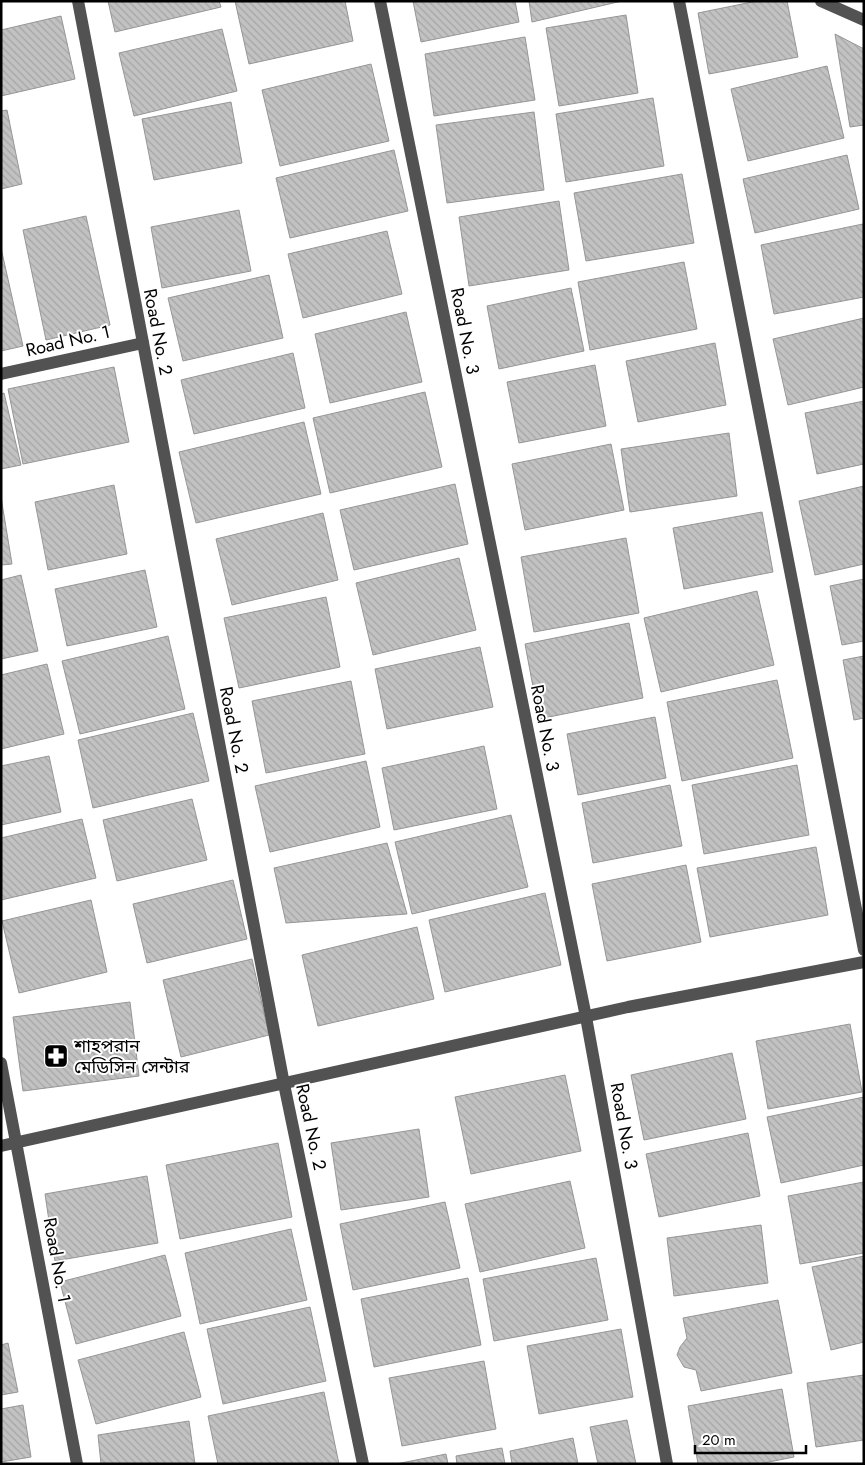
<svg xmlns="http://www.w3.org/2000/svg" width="865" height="1465" viewBox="0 0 865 1465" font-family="Jost,'Noto Sans Bengali',sans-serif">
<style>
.building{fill:url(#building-back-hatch);stroke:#969696}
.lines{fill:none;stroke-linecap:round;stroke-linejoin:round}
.minor{stroke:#525252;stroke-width:12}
.labels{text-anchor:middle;stroke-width:4;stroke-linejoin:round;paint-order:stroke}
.street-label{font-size:18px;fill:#000;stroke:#fff}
.poi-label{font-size:18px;fill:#000;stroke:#fff;text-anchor:start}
</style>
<defs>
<pattern id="building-back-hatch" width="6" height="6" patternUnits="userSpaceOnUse" patternTransform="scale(1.25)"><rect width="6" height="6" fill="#c2c2c2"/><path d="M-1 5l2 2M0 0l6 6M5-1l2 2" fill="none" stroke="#a5a5a5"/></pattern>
</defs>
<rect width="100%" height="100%" fill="#fff"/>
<g class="building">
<path d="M 108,1 L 219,1 L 221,7 L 115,32 Z"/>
<path d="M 235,1 L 345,1 L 353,41 L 249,64 Z"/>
<path d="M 413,1 L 515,1 L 519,22 L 421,42 Z"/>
<path d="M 529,1 L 622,1 L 532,22 Z"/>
<path d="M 757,1 L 787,1 L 798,57 L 709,74 L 698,13 Z"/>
<path d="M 626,15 L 638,93 L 559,106 L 546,28 Z"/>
<path d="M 61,16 L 75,79 L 1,96 L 1,30 Z"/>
<path d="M 222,29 L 237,91 L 134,116 L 119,53 Z"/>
<path d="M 835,34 L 864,49 L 864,125 L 850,127 Z"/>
<path d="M 525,37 L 535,100 L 434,116 L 425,54 Z"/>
<path d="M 371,64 L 389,141 L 280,166 L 262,90 Z"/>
<path d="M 827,66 L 844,138 L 748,161 L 731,89 Z"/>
<path d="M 653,98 L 664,166 L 566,182 L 556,114 Z"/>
<path d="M 231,102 L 242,163 L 154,180 L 142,119 Z"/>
<path d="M 7,110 L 22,184 L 1,189 L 1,111 Z"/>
<path d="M 534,112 L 544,190 L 447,203 L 436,125 Z"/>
<path d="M 394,150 L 408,211 L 290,238 L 276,178 Z"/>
<path d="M 847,155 L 859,209 L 755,233 L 743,179 Z"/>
<path d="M 682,174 L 694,243 L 586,261 L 574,193 Z"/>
<path d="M 559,201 L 569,270 L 469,286 L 459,217 Z"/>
<path d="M 239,210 L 251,271 L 162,288 L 151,227 Z"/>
<path d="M 86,216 L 110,325 L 46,340 L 23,230 Z"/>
<path d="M 863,224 L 864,297 L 774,314 L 761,245 Z"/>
<path d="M 387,231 L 402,294 L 303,318 L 288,254 Z"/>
<path d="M 1,248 L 23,346 L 1,351 Z"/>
<path d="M 684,262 L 697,329 L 590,350 L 578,282 Z"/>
<path d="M 269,275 L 283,338 L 183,361 L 168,298 Z"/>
<path d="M 571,288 L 584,351 L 499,369 L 487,306 Z"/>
<path d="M 406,312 L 422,382 L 330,403 L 315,334 Z"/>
<path d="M 864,318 L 864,387 L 788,405 L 773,339 Z"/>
<path d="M 715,343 L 726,405 L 638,422 L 626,361 Z"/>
<path d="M 293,353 L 305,408 L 194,434 L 181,380 Z"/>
<path d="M 595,365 L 606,426 L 519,443 L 507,382 Z"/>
<path d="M 114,367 L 129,442 L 23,464 L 8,389 Z"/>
<path d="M 425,392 L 442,467 L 330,493 L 313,418 Z"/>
<path d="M 4,393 L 21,465 L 1,469 L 1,394 Z"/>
<path d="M 864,401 L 864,464 L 817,474 L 805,413 Z"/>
<path d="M 304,422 L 321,494 L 196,523 L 179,452 Z"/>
<path d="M 729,433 L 737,496 L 630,512 L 621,449 Z"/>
<path d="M 611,444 L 624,510 L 525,530 L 512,464 Z"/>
<path d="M 455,484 L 468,544 L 354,570 L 340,510 Z"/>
<path d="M 114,485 L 127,554 L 48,570 L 35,502 Z"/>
<path d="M 864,486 L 864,564 L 815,575 L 799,501 Z"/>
<path d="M 1,497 L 12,564 L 1,565 Z"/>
<path d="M 762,512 L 773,572 L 684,589 L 673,528 Z"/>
<path d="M 323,513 L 338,580 L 232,605 L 216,539 Z"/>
<path d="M 626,538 L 639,613 L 534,632 L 521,557 Z"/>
<path d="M 459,558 L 476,630 L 373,655 L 356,583 Z"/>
<path d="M 145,570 L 157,627 L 67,646 L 55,589 Z"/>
<path d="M 21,575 L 38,651 L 1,659 L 1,580 Z"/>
<path d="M 864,579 L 864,641 L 842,645 L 830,586 Z"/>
<path d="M 757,591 L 774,665 L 661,692 L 644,618 Z"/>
<path d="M 326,597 L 340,667 L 239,688 L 224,618 Z"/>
<path d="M 629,623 L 643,698 L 539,719 L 525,644 Z"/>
<path d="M 168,636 L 185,709 L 80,734 L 62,661 Z"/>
<path d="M 480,647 L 493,707 L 387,729 L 375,669 Z"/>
<path d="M 864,656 L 864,718 L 854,720 L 843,660 Z"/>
<path d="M 47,664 L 64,734 L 1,749 L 1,675 Z"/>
<path d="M 777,680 L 793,758 L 682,781 L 667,702 Z"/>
<path d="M 351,681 L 365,754 L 266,773 L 252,701 Z"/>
<path d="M 193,713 L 209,781 L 93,808 L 78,740 Z"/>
<path d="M 655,717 L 666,778 L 578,795 L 567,734 Z"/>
<path d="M 484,746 L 497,809 L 394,830 L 382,768 Z"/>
<path d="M 49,756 L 61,812 L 1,825 L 1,766 Z"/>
<path d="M 366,761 L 380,827 L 270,852 L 255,786 Z"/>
<path d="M 797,765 L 809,835 L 704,854 L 692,785 Z"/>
<path d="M 670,785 L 682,846 L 593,863 L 582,803 Z"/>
<path d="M 192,799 L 207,860 L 117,881 L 103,820 Z"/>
<path d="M 511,815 L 528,887 L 412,914 L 395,842 Z"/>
<path d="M 82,819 L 96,878 L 1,900 L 1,838 Z"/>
<path d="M 387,843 L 407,914 L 286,923 L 274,868 Z"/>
<path d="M 816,847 L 828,915 L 710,937 L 697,868 Z"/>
<path d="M 686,865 L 701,942 L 607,961 L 592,884 Z"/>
<path d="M 233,880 L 247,939 L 147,963 L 133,904 Z"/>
<path d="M 545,893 L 561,965 L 445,992 L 429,920 Z"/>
<path d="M 91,900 L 107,972 L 19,993 L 2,921 Z"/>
<path d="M 417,927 L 434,999 L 318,1026 L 302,955 Z"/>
<path d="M 252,959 L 269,1035 L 181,1057 L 163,980 Z"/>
<path d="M 130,1002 L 139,1076 L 23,1091 L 13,1017 Z"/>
<path d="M 850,1024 L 862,1092 L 768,1109 L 756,1041 Z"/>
<path d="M 732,1053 L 746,1119 L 644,1140 L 631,1075 Z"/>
<path d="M 565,1075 L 581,1151 L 471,1174 L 455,1097 Z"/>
<path d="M 864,1097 L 864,1165 L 781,1183 L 767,1117 Z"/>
<path d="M 419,1129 L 429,1197 L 341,1210 L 331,1143 Z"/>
<path d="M 748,1133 L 760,1196 L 659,1217 L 646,1154 Z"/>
<path d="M 278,1143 L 292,1217 L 180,1239 L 166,1165 Z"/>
<path d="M 147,1176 L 158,1243 L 55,1261 L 45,1194 Z"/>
<path d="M 570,1181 L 585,1248 L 480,1272 L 465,1204 Z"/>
<path d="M 864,1182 L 864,1253 L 800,1264 L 788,1196 Z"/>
<path d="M 445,1202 L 460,1268 L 353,1290 L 340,1224 Z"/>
<path d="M 761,1225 L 768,1283 L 674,1296 L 667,1238 Z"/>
<path d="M 291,1229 L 307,1300 L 200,1324 L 185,1253 Z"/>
<path d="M 165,1255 L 181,1316 L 76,1344 L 60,1282 Z"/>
<path d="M 864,1256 L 864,1342 L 831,1350 L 812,1267 Z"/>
<path d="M 596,1258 L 608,1320 L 494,1341 L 483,1279 Z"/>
<path d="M 468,1278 L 481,1345 L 374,1367 L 361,1299 Z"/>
<path d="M 778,1300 L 792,1373 L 701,1391 L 696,1370 L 684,1367 L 677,1355 L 680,1347 L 687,1338 L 683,1318 Z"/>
<path d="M 310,1307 L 326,1381 L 223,1404 L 207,1329 Z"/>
<path d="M 621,1329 L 633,1397 L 539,1414 L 527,1346 Z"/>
<path d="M 184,1332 L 201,1397 L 96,1424 L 78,1360 Z"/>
<path d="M 8,1343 L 18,1392 L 1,1395 L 1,1345 Z"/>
<path d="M 484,1361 L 496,1429 L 402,1446 L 389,1378 Z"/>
<path d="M 864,1375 L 864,1440 L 816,1447 L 807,1383 Z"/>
<path d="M 782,1389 L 794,1457 L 759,1464 L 698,1464 L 688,1406 Z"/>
<path d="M 324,1392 L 339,1464 L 218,1464 L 208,1416 Z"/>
<path d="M 23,1405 L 31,1457 L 1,1462 L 1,1409 Z"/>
<path d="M 627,1420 L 636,1464 L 598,1464 L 590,1427 Z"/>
<path d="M 189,1421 L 195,1464 L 101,1464 L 98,1435 Z"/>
<path d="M 573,1438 L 578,1464 L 512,1464 L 510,1451 Z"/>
<path d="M 502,1448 L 505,1464 L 457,1464 L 456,1456 Z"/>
<path d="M 446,1454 L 448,1464 L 396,1464 Z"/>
</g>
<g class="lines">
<g class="minor">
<path d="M 78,1 L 284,1084 L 363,1464"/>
<path d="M 380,1 L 586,1017 L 667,1464"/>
<path d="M 679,1 L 864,950"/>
<path d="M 821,1 L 864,20"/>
<path d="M 1,374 L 143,343"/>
<path d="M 1,1063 L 77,1464"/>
<path d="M 1,1146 L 628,1007 L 864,962"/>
</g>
</g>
<defs>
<symbol id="pharmacy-square" viewBox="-11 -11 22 22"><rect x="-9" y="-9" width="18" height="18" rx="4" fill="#000" stroke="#fff"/><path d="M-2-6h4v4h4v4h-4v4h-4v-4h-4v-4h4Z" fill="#fff"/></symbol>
</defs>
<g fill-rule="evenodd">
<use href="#pharmacy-square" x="42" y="1042" width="28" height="28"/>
</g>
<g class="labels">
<g class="street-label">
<text transform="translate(465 331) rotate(79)" y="6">Road No. 3</text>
<text transform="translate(158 332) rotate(79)" y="6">Road No. 2</text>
<text transform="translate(68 341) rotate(-13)" y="6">Road No. 1</text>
<text transform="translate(545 728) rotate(79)" y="6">Road No. 3</text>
<text transform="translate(234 730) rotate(79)" y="6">Road No. 2</text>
<text transform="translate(624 1126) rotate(80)" y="6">Road No. 3</text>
<text transform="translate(311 1127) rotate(78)" y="6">Road No. 2</text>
<text transform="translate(57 1260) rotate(80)" y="6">Road No. 1</text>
</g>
<g class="poi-label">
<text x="74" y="1052">শাহপরান<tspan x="74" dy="21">মেডিসিন সেন্টার</tspan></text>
</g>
</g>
<rect width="865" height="1465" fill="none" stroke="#000000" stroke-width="5"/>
<path d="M695 1445v8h111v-8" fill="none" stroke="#000000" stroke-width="2.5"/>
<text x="702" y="1445" font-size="15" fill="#000000" stroke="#ffffff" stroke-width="4" paint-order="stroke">20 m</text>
</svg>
